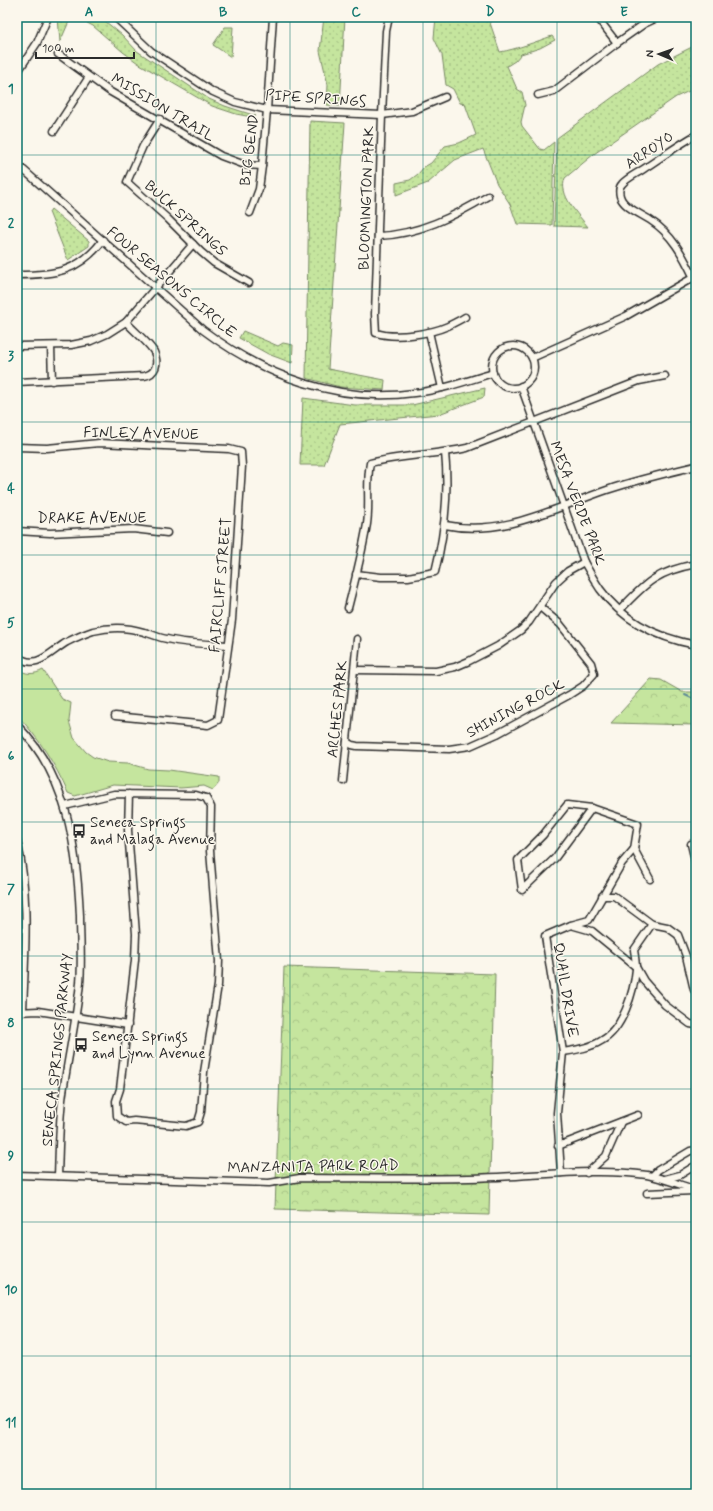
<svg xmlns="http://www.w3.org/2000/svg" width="713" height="1511" viewBox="0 0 713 1511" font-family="Mynerve,sans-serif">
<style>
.grass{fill:url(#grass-dots);stroke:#788864}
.forest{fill:url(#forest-crowns);stroke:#788864}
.park{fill:#c5e59e;stroke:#788864}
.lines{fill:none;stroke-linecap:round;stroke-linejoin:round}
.stream{stroke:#5d8996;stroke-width:2}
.minor-casing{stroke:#2b2b2b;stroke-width:9}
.minor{stroke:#fbf7ec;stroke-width:6}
.grid{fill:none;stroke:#0f766e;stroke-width:1;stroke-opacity:0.55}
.labels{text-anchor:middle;stroke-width:3;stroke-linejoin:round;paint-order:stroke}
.street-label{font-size:15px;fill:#2b2b2b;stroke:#fbf7ec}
.poi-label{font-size:15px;fill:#2b2b2b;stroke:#fbf7ec;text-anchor:start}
.neatline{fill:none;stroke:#0f766e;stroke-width:1.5}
.grid-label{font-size:13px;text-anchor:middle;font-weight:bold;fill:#0f766e}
</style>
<defs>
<pattern id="grass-dots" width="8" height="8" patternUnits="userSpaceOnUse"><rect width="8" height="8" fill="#c5e59e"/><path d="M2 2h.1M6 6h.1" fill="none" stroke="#a9c588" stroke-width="1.8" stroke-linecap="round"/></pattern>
<pattern id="forest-crowns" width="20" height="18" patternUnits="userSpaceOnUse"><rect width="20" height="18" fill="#c5e59e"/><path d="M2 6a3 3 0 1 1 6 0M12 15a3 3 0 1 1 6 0" fill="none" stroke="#a9c588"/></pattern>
</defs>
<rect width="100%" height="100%" fill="#fbf7ec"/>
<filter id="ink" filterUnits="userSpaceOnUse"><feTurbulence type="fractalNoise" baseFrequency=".025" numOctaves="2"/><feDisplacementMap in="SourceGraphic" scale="8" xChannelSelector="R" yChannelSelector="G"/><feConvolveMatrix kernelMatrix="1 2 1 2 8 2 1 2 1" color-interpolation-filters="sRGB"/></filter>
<g filter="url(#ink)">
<g class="grass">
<path d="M 58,17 L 71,17 L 60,42 Z"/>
<path d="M 76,17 L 100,17 L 122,35 L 137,51 L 209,99 L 225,106 L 256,116 L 252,117 L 236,114 L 212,106 L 138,63 L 123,52 L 93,26 Z"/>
<path d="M 324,17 L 345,17 L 340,106 L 327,105 L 328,85 L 320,51 Z"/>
<path d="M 436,17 L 488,17 L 500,52 C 517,49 535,42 552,36 L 555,40 L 540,48 L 521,54 L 515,61 L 507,66 L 517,89 L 522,92 L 525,105 L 521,122 L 522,126 L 540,149 L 544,150 L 554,142 L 552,225 L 517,224 L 510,204 L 497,184 L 483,149 L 455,160 L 428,183 L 396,195 L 396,183 L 410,180 L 418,174 L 424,167 L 431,163 L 445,146 L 459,143 L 476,135 L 465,104 L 460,103 L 453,89 L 446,85 L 442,55 L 434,38 Z"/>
<path d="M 225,27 L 233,27 L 231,57 L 213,45 Z"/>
<path d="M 696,45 L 696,88 L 676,97 L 594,154 L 565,178 C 558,195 578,214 588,227 L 554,226 L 557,138 L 658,64 Z"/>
<path d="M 310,121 L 345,123 L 328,369 L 385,380 L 384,390 L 340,387 L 306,378 Z"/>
<path d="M 51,209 L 89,241 L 89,246 L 68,260 L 49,212 Z"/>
<path d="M 243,331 L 278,346 L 283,343 L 293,345 L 292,363 L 268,354 L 239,338 Z"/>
<path d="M 485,388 L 484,397 L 439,414 L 340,424 L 324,465 L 300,465 L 303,398 L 355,405 L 412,405 Z"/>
</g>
<g class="forest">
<path d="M 651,679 L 661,680 L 682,692 L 696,692 L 696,725 L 611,723 Z"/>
<path d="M 284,967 L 495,974 L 489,1215 L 275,1209 Z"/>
</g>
<path class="park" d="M 17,668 C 25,675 34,675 43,670 L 62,699 L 71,703 L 69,721 L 74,738 L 86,752 L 93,757 L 108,762 L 128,763 L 148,769 L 169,770 L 219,777 L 219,783 L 213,790 L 204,786 L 181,788 L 113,785 L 75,796 L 68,793 C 55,764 39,738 17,715 Z"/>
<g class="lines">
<path class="stream" d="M 685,695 L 696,700"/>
<defs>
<g id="minor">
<path d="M 115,17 L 151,51 L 213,92 L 235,102 L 267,110 L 382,115 L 412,111 L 445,97"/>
<path d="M 389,17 L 386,31 L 382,115 L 375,314 L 376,333 C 396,339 430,334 448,326 C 454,323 460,320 465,317"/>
<path d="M 597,17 L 617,43"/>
<path d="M 58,54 L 109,91 L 221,156 L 245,165 L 262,166"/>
<path d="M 17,73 L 37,43 L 48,17"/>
<path d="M 538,95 L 554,91 L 617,43 L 644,24 L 659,17"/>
<path d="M 160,119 L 143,146 L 127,182 L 167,218 L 201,252 L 214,263 L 249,283"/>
<path d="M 54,131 L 89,77"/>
<path d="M 17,164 L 203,330 C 263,375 338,404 414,393 C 441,390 467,381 493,373"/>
<path d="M 250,213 L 259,189 L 262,166 L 267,110 L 273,17"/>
<path d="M 378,236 C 417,235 455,216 488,196"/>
<path d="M 17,275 C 55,275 79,272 103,240"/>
<path d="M 694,278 C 683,255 672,234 650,220 C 641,214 623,207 620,196 C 619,192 619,187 622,184 C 627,178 638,173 645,168 C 662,157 678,145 696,135"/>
<path d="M 429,332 L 442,388"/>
<path d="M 17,346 L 71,345 L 91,341 L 107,334 L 126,322 L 193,244"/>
<path d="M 51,346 L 52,381"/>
<circle cx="513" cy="367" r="21"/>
<path d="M 532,358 L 626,316 L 696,276"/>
<path d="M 17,382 L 144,376 C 156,374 159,363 154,352 C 150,344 132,329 126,322"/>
<path d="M 521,386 L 584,562 C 589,571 594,580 600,589 C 623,621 659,638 696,645"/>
<path d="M 17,447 L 47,448 L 99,443 L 229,449 L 241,452 L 242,466 L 232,620 L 218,720 L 208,725 L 115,716"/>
<path d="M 445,525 C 503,537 554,508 607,490 C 636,480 666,473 696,466"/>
<path d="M 17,531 L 50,533 L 133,529 L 167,533"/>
<path d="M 356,574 L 381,577 L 408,577 L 435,572 C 445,532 449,493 445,452"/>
<path d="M 348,608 C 355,581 362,553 367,524 C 370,504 366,484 370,463 C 402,455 435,455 467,448 L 639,381 L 665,376"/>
<path d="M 620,610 C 646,582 658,571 696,564"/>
<path d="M 17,656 C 36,672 51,651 67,642 C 75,638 84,634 93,631 C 109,627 128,627 144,632 C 152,634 159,638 167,639 C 187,644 208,644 228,645"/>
<path d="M 354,670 L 436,671 L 455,667 L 469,661 L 498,646 L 521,630 L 529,622 L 556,582 L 568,571 L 584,562"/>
<path d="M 17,725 C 68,776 77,848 80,916 C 80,939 82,961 80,983 C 76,1023 67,1061 62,1100 C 59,1126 59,1151 58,1176"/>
<path d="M 347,742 L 352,745 L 357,746 L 449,749 L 470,746 L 497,734 L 569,695 L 583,686 L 594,674 L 591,663 L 560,624 L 540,607"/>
<path d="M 343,781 L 357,639"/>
<path d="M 567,805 L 592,808 L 555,858 L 522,890 L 518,860 L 543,835 Z"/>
<path d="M 65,806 L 114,794 L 196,795 L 206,798 L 211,807 L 210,851 L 219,961 L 218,985 L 204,1072 L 201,1112 L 198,1122 L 186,1126 L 134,1121 L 126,1122 L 117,1116 L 116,1101 L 120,1089 L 135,960 L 136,934 L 128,830 L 129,794"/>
<path d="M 592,808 L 638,824 L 634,849 L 650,879"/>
<path d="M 17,840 C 30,895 25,954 23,1011"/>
<path d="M 691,844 L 696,865"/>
<path d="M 602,896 L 614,896 L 652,924 L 667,927 L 678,935 L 686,956 L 694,990 L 696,991"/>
<path d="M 571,925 L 592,931 L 636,967 L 644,981 L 665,1005 L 690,1024 L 696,1025"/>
<path d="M 17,1012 L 38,1011 L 128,1025"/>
<path d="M 563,1052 C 575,1050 590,1048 601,1041 C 623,1030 634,991 636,969 C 636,963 635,956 634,950 L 652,924"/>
<path d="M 558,1146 L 638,1115"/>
<path d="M 561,1173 L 557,1113 L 563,1052 L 545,936 L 571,925 L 589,920 L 622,863 L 634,849"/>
<path d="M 587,1173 L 606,1156 L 621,1122"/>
<path d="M 17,1175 L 269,1183 L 300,1178 C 366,1178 432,1180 498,1177 C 545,1175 599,1168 647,1175 C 663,1178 678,1184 693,1189"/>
<path d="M 652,1176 L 658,1170 L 690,1151 L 696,1150"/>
<path d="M 665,1179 L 680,1175 L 693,1167"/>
<path d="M 647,1193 L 694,1191"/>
</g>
</defs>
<use href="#minor" class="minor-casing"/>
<use href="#minor" class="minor"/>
</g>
</g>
<path class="grid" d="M 156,17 L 156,1494M 290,17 L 290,1494M 423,17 L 423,1494M 557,17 L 557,1494M 17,155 L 696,155M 17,289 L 696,289M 17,422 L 696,422M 17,555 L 696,555M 17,689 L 696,689M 17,822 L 696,822M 17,956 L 696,956M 17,1089 L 696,1089M 17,1222 L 696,1222M 17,1356 L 696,1356"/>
<defs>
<symbol id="bus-bare" viewBox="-9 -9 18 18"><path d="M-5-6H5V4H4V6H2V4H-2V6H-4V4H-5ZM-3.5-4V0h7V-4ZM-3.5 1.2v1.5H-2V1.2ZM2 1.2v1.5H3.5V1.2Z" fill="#2b2b2b" stroke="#fbf7ec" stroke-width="2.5" paint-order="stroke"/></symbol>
</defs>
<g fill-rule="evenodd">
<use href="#bus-bare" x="69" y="821" width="20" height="20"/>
<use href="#bus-bare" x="71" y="1035" width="20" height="20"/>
</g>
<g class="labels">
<g class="street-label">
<text transform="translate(316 98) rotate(4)" y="5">PIPE SPRINGS</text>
<text transform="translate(163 107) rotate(31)" y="5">MISSION TRAIL</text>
<text transform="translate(249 150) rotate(-83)" y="5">BIG BEND</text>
<text transform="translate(649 150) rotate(-34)" y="5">ARROYO</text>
<text transform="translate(366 198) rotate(-88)" y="5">BLOOMINGTON PARK</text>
<text transform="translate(186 218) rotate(42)" y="5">BUCK SPRINGS</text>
<text transform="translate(172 282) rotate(40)" y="5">FOUR SEASONS CIRCLE</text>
<text transform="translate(141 433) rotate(1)" y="5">FINLEY AVENUE</text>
<text transform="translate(578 503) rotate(69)" y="5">MESA VERDE PARK</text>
<text x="92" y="523">DRAKE AVENUE</text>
<text transform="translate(220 585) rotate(-85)" y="5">FAIRCLIFF STREET</text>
<text transform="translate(515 708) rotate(-28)" y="5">SHINING ROCK</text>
<text transform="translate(337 709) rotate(-84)" y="5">ARCHES PARK</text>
<text transform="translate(566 990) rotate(81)" y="5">QUAIL DRIVE</text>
<text transform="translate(57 1050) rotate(-84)" y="5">SENECA SPRINGS PARKWAY</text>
<text transform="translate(313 1166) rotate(-1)" y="5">MANZANITA PARK ROAD</text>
</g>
<g class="poi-label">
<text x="90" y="827">Seneca Springs<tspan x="90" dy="17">and Malaga Avenue</tspan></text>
<text x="92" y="1041">Seneca Springs<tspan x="92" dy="17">and Lynn Avenue</tspan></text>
</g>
</g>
<rect width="713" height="1511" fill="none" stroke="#fbf7ec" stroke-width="44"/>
<g transform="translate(659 54) rotate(272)" stroke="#fbf7ec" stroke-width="3" paint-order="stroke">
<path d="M0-3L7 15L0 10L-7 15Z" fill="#2b2b2b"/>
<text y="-6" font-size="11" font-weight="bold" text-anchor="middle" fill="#2b2b2b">N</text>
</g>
<path d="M36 52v6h98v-6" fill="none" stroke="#2b2b2b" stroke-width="2"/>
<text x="42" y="52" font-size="12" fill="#2b2b2b" stroke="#fbf7ec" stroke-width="3" paint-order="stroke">100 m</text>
<rect x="22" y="22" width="669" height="1467" class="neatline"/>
<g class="grid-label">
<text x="89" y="16">A</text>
<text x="223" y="16">B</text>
<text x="356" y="16">C</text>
<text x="490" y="16">D</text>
<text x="624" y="16">E</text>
<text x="11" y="93">1</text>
<text x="11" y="227">2</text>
<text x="11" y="360">3</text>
<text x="11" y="493">4</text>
<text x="11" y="627">5</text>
<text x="11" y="760">6</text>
<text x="11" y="893">7</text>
<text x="11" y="1027">8</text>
<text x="11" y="1160">9</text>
<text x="11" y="1294">10</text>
<text x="11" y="1427">11</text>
</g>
</svg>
